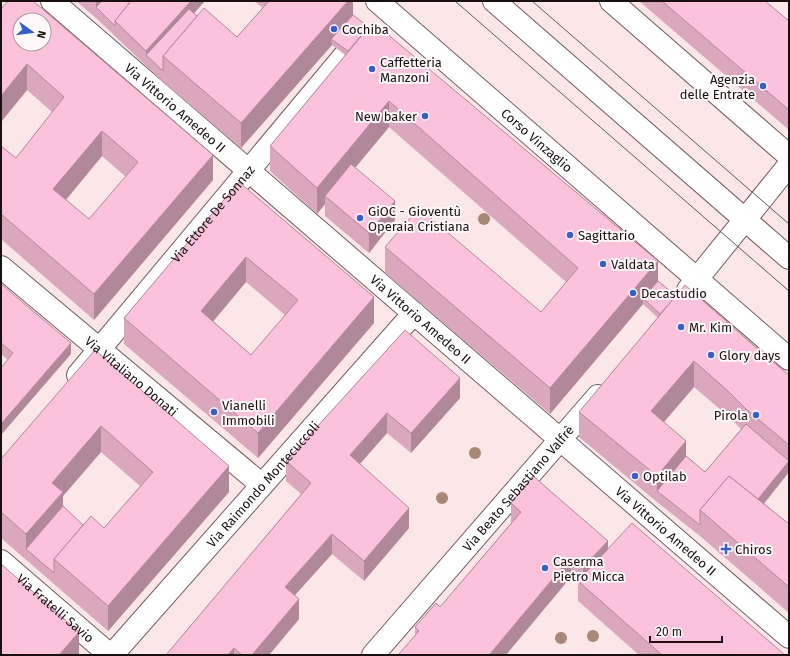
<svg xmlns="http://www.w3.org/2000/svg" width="790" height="656" viewBox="0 0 790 656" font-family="'Fira Sans',sans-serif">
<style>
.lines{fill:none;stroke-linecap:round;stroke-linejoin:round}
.minor-casing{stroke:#735d5f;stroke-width:24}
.secondary-casing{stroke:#735d5f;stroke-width:24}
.minor{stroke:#fff;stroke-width:22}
.secondary{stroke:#fff;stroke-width:22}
.tram{stroke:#635757;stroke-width:1}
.tree{fill:#a78776}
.wall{fill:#daa7bc;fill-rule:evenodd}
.shaded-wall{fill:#b18899}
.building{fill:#fdc2db;stroke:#b18899;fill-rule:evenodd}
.poi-dot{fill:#355fcf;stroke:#fef8f9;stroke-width:1.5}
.labels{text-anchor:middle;stroke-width:4;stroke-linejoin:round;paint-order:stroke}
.poi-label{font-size:13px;fill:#191111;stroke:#fef8f9;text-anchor:start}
.street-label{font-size:13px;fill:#191111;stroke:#fef8f9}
</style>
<rect width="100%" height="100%" fill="#fce7e8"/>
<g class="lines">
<defs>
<g id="minor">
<path id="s1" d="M 52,1 L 789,637"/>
<path id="s2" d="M 377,1 L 789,359"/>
<path d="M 611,1 L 789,156"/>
<path id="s3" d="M 1,267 L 262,485"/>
<path d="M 688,290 L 789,165"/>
<path id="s4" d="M 78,375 L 345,55"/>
<path id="s5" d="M 1,561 L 110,655"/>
<path id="s6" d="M 112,655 L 414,313"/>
<path id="s7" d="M 373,655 L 598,396"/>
</g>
<path id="secondary" d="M 494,1 L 789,258"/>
</defs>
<use href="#minor" class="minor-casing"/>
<use href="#secondary" class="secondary-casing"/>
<use href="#minor" class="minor"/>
<use href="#secondary" class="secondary"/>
<g class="tram">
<path d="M 455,1 L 789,291"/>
<path d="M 532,1 L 789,224"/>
</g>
</g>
<g class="tree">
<circle cx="484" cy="219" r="6"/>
<circle cx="475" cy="453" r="6"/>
<circle cx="442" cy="498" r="6"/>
<circle cx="593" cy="636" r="6"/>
<circle cx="561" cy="638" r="6"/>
</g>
<g class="wall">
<path d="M 76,1 L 148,1 L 150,2 L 151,1 L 205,1 L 193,14 L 197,16 L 237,37 L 263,8 L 254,1 L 353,1 L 353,15 L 367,29 L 658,281 L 676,296 L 761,352 L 789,375 L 789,472 L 764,504 L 789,524 L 789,613 L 700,536 L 657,502 L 579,437 L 579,412 L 658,318 L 643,304 L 550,414 L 385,273 L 385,247 L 541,312 L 566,282 L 389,127 L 355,168 L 395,220 L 369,253 L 325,216 L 325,204 L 317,214 L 270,171 L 270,146 L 345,55 L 332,45 L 241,148 L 163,82 L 96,18 ZM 694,387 L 728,416 L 741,429 L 705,472 L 686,456 L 664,422 Z"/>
<path d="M 639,1 L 765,1 L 789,21 L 789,130 Z"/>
<path d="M 1,9 L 213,180 L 94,320 L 1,239 L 1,146 L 16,158 L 52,112 L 27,90 L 1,122 ZM 102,156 L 126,177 L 89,219 L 66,200 Z"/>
<path d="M 239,182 L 374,323 L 258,458 L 124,344 L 124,318 ZM 246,282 L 285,315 L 251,355 L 213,321 Z"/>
<path d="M 1,284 L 71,354 L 8,360 L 1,354 Z"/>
<path d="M 405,330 L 460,398 L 411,453 L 387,433 L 360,464 L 409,528 L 364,581 L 332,554 L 295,595 L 299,619 L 269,655 L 166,655 L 301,494 L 286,481 L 286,461 Z"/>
<path d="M 95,350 L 229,492 L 108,631 L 1,538 L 1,459 ZM 101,452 L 140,486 L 104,528 L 83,525 L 63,506 L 63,496 Z"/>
<path d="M 511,503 L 608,549 L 785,655 L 639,655 L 578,601 L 578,583 L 571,577 L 415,635 L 415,627 L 440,607 L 511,523 Z"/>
</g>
<g class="shaded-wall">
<path d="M 96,1 L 111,1 L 96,7 Z"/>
<path d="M 191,1 L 205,1 L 152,60 L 146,55 L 146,51 Z"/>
<path d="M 348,1 L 353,1 L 353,21 L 331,39 L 332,45 L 241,148 L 241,123 Z"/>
<path d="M 27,64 L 27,90 L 1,122 L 1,96 Z"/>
<path d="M 389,101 L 389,127 L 329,199 L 325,196 L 325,204 L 317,214 L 317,188 Z"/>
<path d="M 102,131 L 102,156 L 53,215 L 53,189 Z"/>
<path d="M 213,155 L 213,180 L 94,320 L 94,294 Z"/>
<path d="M 395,201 L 395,220 L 369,253 L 369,233 Z"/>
<path d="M 246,257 L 246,282 L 201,336 L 201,311 Z"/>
<path d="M 658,261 L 658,287 L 643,298 L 643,304 L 550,414 L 550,388 Z"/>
<path d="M 374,297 L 374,323 L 258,458 L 258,433 Z"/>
<path d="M 71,343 L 71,354 L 1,435 L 1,424 Z"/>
<path d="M 694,361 L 694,387 L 651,437 L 651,411 Z"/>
<path d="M 460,378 L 460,398 L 411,453 L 411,433 Z"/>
<path d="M 387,413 L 387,433 L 350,475 L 350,455 Z"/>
<path d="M 101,426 L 101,452 L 63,496 L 63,517 L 26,549 L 26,534 L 52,483 Z"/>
<path d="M 686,441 L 686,467 L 657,491 L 657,476 Z"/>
<path d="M 789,461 L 789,472 L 751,519 L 751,508 Z"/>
<path d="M 229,466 L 229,492 L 108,631 L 108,606 Z"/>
<path d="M 409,508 L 409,528 L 364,581 L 364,561 Z"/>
<path d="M 332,534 L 332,554 L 285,606 L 285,587 Z"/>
<path d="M 608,541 L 608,560 L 583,586 L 583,567 Z"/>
<path d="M 571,557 L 571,577 L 506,655 L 490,655 L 490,654 Z"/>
<path d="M 299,599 L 299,619 L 269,655 L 252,655 Z"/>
<path d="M 79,632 L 79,655 L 59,655 Z"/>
<path d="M 234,648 L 234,655 L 228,655 Z"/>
</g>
<g class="building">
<path d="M 8,1 L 33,1 L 213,155 L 94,294 L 1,214 L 1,146 L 16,158 L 64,97 L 27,64 L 1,96 L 1,9 ZM 20,20 L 44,20 L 44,44 L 20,44 ZM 102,131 L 138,162 L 89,219 L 53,189 Z"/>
<path d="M 102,1 L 131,1 L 115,21 L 115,26 L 96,7 Z"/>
<path d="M 131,1 L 148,1 L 150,2 L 151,1 L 191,1 L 146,51 L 115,21 Z"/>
<path d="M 269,1 L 348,1 L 241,123 L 163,56 L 204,8 L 237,37 Z"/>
<path d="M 662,1 L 765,1 L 789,21 L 789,110 Z"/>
<path d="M 189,9 L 197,16 L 163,56 L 163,71 L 146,55 Z"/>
<path d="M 353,15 L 366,25 L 367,29 L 348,51 L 331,39 Z"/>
<path d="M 373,22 L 658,261 L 550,388 L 385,247 L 419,208 L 541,312 L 578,268 L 389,101 L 317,188 L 270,146 Z"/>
<path d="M 351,164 L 395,201 L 369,233 L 325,196 Z"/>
<path d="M 239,182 L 374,297 L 258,433 L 124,318 ZM 246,257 L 298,300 L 251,355 L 201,311 Z"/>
<path d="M 658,281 L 676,296 L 660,314 L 643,298 Z"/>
<path d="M 1,284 L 71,343 L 1,424 L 1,368 L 13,353 L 1,343 Z"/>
<path d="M 685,285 L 761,352 L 789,375 L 789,445 L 746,409 L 728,391 L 694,361 L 651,411 L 686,441 L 657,476 L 579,412 Z"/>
<path d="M 405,330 L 460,378 L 411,433 L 387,413 L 350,455 L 409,508 L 364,561 L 332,534 L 285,587 L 299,599 L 252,655 L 242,655 L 234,648 L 228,655 L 166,655 L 311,483 L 286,461 Z"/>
<path d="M 95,350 L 229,466 L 108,606 L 54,559 L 91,516 L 104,528 L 153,472 L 101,426 L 52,483 L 63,492 L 26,534 L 1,512 L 1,459 Z"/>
<path d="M 746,424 L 789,461 L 758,499 L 729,476 L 700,510 L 700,525 L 657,491 L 686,456 L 705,472 Z"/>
<path d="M 533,476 L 608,541 L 583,567 L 571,557 L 490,654 L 492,655 L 398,655 L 419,631 L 415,627 L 436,603 L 440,607 L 521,512 L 511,503 Z"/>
<path d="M 729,476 L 789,524 L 789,587 L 700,510 Z"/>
<path d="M 63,506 L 83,525 L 54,559 L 54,573 L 26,549 Z"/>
<path d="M 632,523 L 785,655 L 662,655 L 578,581 Z"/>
<path d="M 1,564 L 79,632 L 59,655 L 1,655 Z"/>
</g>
<g class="poi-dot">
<circle cx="334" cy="29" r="4"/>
<circle cx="372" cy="69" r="4"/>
<circle cx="763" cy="86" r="4"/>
<circle cx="425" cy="116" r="4"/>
<circle cx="360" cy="218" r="4"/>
<circle cx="570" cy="235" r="4"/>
<circle cx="603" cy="264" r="4"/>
<circle cx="633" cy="293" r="4"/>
<circle cx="681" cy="327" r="4"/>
<circle cx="711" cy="355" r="4"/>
<circle cx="214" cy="412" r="4"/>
<circle cx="756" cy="415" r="4"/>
<circle cx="635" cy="476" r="4"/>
<path d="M724 543h4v4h4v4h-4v4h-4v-4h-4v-4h4z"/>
<circle cx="545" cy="568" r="4"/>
</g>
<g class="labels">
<g class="poi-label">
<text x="342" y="34">Cochiba</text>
<text x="380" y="67">Caffetteria<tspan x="380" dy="15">Manzoni</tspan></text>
<text x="755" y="84" text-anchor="end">Agenzia<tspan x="755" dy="15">delle Entrate</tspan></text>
<text x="417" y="121" text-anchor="end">New baker</text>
<text x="368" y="216">GiOC - Gioventù<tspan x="368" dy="15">Operaia Cristiana</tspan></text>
<text x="578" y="240">Sagittario</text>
<text x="611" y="269">Valdata</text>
<text x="641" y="298">Decastudio</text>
<text x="689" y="332">Mr. Kim</text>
<text x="719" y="360">Glory days</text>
<text x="222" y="410">Vianelli<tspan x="222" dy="15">Immobili</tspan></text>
<text x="748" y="420" text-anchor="end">Pirola</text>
<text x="643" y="481">Optilab</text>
<text x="735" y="554">Chiros</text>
<text x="553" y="566">Caserma<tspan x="553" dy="15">Pietro Micca</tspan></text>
</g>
<g class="street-label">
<text dy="5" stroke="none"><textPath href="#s1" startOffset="163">Via Vittorio Amedeo II</textPath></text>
<text dy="5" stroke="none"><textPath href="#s2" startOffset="212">Corso Vinzaglio</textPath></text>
<text dy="5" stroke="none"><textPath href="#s4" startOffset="210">Via Ettore De Sonnaz</textPath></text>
<text dy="5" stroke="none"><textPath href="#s1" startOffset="487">Via Vittorio Amedeo II</textPath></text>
<text dy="5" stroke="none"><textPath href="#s3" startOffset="170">Via Vitaliano Donati</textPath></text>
<text dy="5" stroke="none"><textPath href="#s6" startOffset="228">Via Raimondo Montecuccoli</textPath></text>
<text dy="5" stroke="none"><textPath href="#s7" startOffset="221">Via Beato Sebastiano Valfrè</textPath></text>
<text dy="5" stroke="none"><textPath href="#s1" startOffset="811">Via Vittorio Amedeo II</textPath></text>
<text dy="5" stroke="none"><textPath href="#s5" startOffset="72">Via Fratelli Savio</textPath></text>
</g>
</g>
<rect width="790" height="656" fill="none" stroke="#191111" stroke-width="4"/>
<g transform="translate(32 32) rotate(104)"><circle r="19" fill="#fef8f9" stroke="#a29c9c"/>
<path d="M0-3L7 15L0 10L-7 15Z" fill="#355fcf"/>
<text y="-6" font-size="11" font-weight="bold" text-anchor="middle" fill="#191111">N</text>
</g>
<path d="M650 636v6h72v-6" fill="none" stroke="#191111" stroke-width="2"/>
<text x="656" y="636" font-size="12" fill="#191111" stroke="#fef8f9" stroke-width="3" paint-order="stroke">20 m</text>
</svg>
